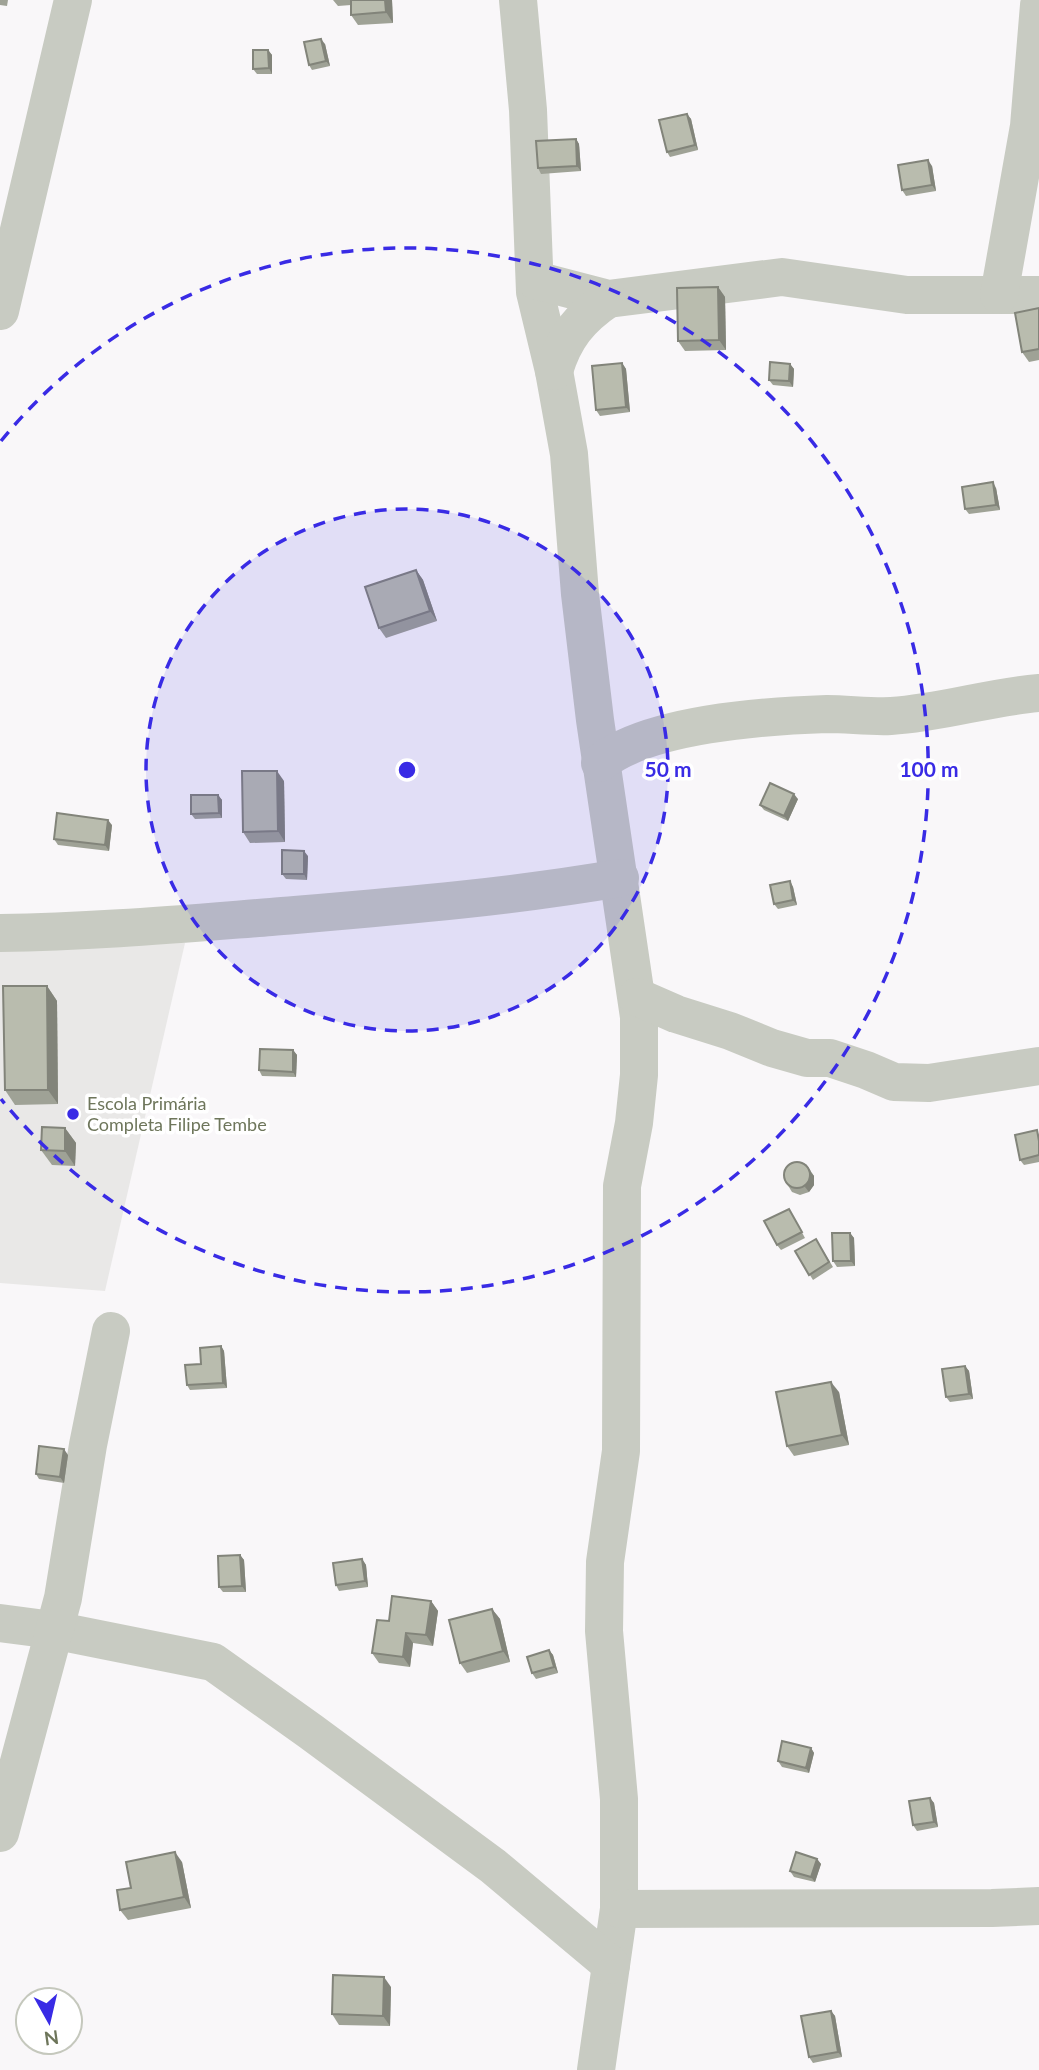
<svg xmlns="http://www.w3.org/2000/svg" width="1039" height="2070" viewBox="0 0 1039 2070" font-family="Lato,sans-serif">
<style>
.built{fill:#e9e8e7}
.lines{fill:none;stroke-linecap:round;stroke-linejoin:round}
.minor{stroke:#c8cbc2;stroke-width:38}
.wall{fill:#9fa296}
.shaded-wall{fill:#82847a}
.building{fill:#b9bcae;stroke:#82847a;stroke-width:2}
.ring{fill:none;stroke:#392be5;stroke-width:3.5;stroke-dasharray:12 9}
.poi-dot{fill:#392be5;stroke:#fff;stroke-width:2.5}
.labels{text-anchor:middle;stroke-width:7;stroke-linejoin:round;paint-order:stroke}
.poi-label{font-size:18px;fill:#6e765b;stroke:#fff;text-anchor:start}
.centre{fill:#392be5;stroke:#fff;stroke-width:3.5}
.ring-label{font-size:21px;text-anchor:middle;font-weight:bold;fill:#392be5;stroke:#fff;stroke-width:7;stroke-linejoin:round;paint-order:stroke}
</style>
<rect width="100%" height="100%" fill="#f9f7f9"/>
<path class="built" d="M 185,943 L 105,1291 L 0,1283 L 0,945 Z"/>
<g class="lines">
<g class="minor">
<path d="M 518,0 L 528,110 L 535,292 L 554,371 L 569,454 L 580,594 L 595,720 L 639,1017 L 639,1075 L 634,1123 L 622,1186 L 621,1451 L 605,1562 L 604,1631 L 619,1799 L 619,1909 L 596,2070"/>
<path d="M 535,280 L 608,299 L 782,277 L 907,295 L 1039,295"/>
<path d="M 999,295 L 1029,126 L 1039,5"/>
<path d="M 0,311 L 73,0"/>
<path d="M 554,371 C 564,337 580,318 608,299"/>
<path d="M 600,763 C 648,724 765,716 827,714 C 848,714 870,717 891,716 C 943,713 988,697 1039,693"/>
<path d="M 0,933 C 91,932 181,924 271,917 C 388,907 504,898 620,878"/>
<path d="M 637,997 L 676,1014 L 730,1031 L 772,1048 L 807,1058 L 830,1058 L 866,1070 L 894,1082 L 929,1083 L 1039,1066"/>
<path d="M 0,1623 L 53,1630 L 213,1662 L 310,1731 L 493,1866 L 611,1965"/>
<path d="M 0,1833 L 63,1598 L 88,1445 L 111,1331"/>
<path d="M 619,1909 L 992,1908 L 1039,1906"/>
</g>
</g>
<g class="wall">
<path d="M 0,0 L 8,0 L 7,6 L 0,5 Z"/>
<path d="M 333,0 L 392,0 L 393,23 L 358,25 L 351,15 L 351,5 L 338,6 Z"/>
<path d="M 325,44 L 330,66 L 312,70 L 309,65 Z"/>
<path d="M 268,50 L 272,55 L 272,74 L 257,74 L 253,69 Z"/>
<path d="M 687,114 L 691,119 L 698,150 L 670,157 L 667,152 Z"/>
<path d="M 576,139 L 579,144 L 581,171 L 541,174 L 538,168 Z"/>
<path d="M 932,166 L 936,191 L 906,196 L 902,190 Z"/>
<path d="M 718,287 L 725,297 L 726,350 L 685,351 L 678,341 Z"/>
<path d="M 1039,308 L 1039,360 L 1029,362 L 1022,352 Z"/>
<path d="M 622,363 L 626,369 L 630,412 L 600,416 L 596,410 Z"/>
<path d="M 790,364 L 794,369 L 793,387 L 773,385 L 769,380 Z"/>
<path d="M 996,488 L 1000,510 L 969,514 L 965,509 Z"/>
<path d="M 416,570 L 423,580 L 437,621 L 386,638 L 379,628 Z"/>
<path d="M 284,781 L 285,842 L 250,843 L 243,832 Z"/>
<path d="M 218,795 L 222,800 L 222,818 L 195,819 L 191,814 Z"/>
<path d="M 798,799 L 788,821 L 764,810 L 760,805 Z"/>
<path d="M 112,825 L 109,851 L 58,845 L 54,839 Z"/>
<path d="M 308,856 L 307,880 L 286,879 L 282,874 Z"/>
<path d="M 790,881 L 793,887 L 797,905 L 778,909 L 774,904 Z"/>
<path d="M 47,986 L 57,1001 L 58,1104 L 15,1105 L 5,1090 Z"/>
<path d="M 293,1050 L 297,1055 L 296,1077 L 262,1076 L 259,1070 Z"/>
<path d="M 65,1128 L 76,1143 L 75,1166 L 52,1165 L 41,1150 Z"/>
<path d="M 1039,1133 L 1039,1162 L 1024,1165 L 1020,1160 Z"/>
<path d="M 806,1164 L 814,1176 L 814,1185 L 809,1192 L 800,1195 L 792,1192 L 784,1179 Z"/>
<path d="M 789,1209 L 805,1238 L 781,1250 L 777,1245 Z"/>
<path d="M 850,1233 L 854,1238 L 855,1266 L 837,1267 L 833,1261 Z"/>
<path d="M 816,1239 L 833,1267 L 813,1280 L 795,1251 Z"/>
<path d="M 221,1346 L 224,1351 L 227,1388 L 190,1390 L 187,1385 Z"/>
<path d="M 965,1366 L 969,1371 L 973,1399 L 950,1402 L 946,1397 Z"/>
<path d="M 839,1392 L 849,1445 L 794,1456 L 787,1446 Z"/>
<path d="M 68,1455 L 64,1483 L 39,1479 L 36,1474 Z"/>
<path d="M 240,1555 L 244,1560 L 246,1592 L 223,1592 L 219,1587 Z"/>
<path d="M 362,1559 L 366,1565 L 368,1587 L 339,1591 L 336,1585 Z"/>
<path d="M 431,1601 L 438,1611 L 433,1646 L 413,1643 L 410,1667 L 379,1663 L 372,1653 L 389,1621 Z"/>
<path d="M 492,1609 L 500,1619 L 510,1662 L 467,1673 L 460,1663 Z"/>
<path d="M 549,1650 L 553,1655 L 558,1673 L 536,1679 L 532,1673 Z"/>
<path d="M 811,1748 L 814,1753 L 809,1773 L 782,1767 L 778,1761 Z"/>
<path d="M 930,1798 L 934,1803 L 938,1827 L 917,1831 L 913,1825 Z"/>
<path d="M 817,1859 L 821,1864 L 815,1882 L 794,1877 L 790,1871 Z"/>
<path d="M 182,1862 L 191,1908 L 128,1920 L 120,1910 L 131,1888 Z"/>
<path d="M 391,1987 L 390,2026 L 339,2025 L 332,2014 Z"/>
<path d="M 831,2011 L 835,2016 L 842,2057 L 813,2063 L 809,2057 Z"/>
</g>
<g class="shaded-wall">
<path d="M 385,0 L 392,0 L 393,23 L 386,12 Z"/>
<path d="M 321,39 L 325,44 L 330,66 L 326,61 Z"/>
<path d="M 268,50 L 272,55 L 272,74 L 269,68 Z"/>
<path d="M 687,114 L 691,119 L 698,150 L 695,145 Z"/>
<path d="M 576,139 L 579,144 L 581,171 L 577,166 Z"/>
<path d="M 928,160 L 932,166 L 936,191 L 932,185 Z"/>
<path d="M 718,287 L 725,297 L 726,350 L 719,340 Z"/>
<path d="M 622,363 L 626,369 L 630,412 L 626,407 Z"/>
<path d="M 790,364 L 794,369 L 793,387 L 789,381 Z"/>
<path d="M 993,482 L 996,488 L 1000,510 L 996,505 Z"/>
<path d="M 416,570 L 423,580 L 437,621 L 430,611 Z"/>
<path d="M 277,771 L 284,781 L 285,842 L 278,831 Z"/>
<path d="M 794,794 L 798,799 L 788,821 L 784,816 Z"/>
<path d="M 218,795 L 222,800 L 222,818 L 219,813 Z"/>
<path d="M 108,820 L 112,825 L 109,851 L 105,845 Z"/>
<path d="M 304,851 L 308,856 L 307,880 L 304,874 Z"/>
<path d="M 790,881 L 793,887 L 797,905 L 793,900 Z"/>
<path d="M 47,986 L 57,1001 L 58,1104 L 48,1090 Z"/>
<path d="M 293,1050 L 297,1055 L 296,1077 L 293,1072 Z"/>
<path d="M 65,1128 L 76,1143 L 75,1166 L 65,1151 Z"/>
<path d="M 810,1171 L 814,1176 L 814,1185 L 809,1192 L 805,1187 Z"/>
<path d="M 850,1233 L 854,1238 L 855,1266 L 851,1261 Z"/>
<path d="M 221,1346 L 224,1351 L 227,1388 L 223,1383 Z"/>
<path d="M 965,1366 L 969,1371 L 973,1399 L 969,1394 Z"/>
<path d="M 831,1382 L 839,1392 L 849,1445 L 842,1435 Z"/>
<path d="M 64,1449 L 68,1455 L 64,1483 L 60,1477 Z"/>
<path d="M 240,1555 L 244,1560 L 246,1592 L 242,1586 Z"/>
<path d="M 362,1559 L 366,1565 L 368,1587 L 365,1581 Z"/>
<path d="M 431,1601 L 438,1611 L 433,1646 L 426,1635 Z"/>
<path d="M 492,1609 L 500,1619 L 510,1662 L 503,1651 Z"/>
<path d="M 406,1633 L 413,1643 L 410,1667 L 403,1657 Z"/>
<path d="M 549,1650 L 553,1655 L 558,1673 L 554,1667 Z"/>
<path d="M 811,1748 L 814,1753 L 809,1773 L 806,1768 Z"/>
<path d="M 930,1798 L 934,1803 L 938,1827 L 934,1822 Z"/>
<path d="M 175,1852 L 182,1862 L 191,1908 L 184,1897 Z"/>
<path d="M 817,1859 L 821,1864 L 815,1882 L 811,1877 Z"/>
<path d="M 384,1977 L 391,1987 L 390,2026 L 383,2016 Z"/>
<path d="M 831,2011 L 835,2016 L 842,2057 L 838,2052 Z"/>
</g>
<g class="building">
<path d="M 351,0 L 385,0 L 386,12 L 351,15 Z"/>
<path d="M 321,39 L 326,61 L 309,65 L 304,42 Z"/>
<path d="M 253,50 L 268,50 L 269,68 L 253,69 Z"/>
<path d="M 687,114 L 695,145 L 667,152 L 659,120 Z"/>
<path d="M 576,139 L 577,166 L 538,168 L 536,141 Z"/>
<path d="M 928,160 L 932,185 L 902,190 L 898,165 Z"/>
<path d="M 718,287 L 719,340 L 678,341 L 677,288 Z"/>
<path d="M 1039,308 L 1039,349 L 1022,352 L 1015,313 Z"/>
<path d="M 770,362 L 790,364 L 789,381 L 769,380 Z"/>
<path d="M 622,363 L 626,407 L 596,410 L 592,366 Z"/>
<path d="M 993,482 L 996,505 L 965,509 L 962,487 Z"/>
<path d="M 416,570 L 430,611 L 379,628 L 365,587 Z"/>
<path d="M 242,771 L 277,771 L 278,831 L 243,832 Z"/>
<path d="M 770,783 L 794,794 L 784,816 L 760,805 Z"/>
<path d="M 191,795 L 218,795 L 219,813 L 191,814 Z"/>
<path d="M 57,813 L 108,820 L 105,845 L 54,839 Z"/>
<path d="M 282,850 L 304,851 L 304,874 L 282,874 Z"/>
<path d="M 790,881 L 793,900 L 774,904 L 770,885 Z"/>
<path d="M 3,986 L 47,986 L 48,1090 L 5,1090 Z"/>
<path d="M 260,1049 L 293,1050 L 293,1072 L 259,1070 Z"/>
<path d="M 42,1127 L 65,1128 L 65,1151 L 41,1150 Z"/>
<path d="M 1037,1130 L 1039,1141 L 1039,1155 L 1020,1160 L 1015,1135 Z"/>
<circle cx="797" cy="1175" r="13"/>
<path d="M 789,1209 L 802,1232 L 777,1245 L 764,1221 Z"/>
<path d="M 832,1233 L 850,1233 L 851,1261 L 833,1261 Z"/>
<path d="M 816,1239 L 829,1262 L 809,1275 L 795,1251 Z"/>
<path d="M 221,1346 L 223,1383 L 187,1385 L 185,1365 L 201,1364 L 200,1348 Z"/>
<path d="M 965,1366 L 969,1394 L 946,1397 L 942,1369 Z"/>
<path d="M 831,1382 L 842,1435 L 787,1446 L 776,1392 Z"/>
<path d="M 39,1446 L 64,1449 L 60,1477 L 36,1474 Z"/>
<path d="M 240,1555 L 242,1586 L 219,1587 L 218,1556 Z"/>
<path d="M 362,1559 L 365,1581 L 336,1585 L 333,1563 Z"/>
<path d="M 392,1596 L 431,1601 L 426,1635 L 406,1633 L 403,1657 L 372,1653 L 377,1620 L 389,1621 Z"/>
<path d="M 492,1609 L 503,1651 L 460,1663 L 449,1620 Z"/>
<path d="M 549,1650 L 554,1667 L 532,1673 L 527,1657 Z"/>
<path d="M 782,1741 L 811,1748 L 806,1768 L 778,1761 Z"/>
<path d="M 930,1798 L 934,1822 L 913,1825 L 909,1801 Z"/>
<path d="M 175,1852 L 184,1897 L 120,1910 L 117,1890 L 131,1888 L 126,1862 Z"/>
<path d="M 796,1852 L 817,1859 L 811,1877 L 790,1871 Z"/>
<path d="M 333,1975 L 384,1977 L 383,2016 L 332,2014 Z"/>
<path d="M 831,2011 L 838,2052 L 809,2057 L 801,2016 Z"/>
</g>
<circle cx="407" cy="770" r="261" fill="#392be5" fill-opacity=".12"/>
<g class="ring">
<circle cx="407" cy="770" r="261"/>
<path d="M1 441A522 522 0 1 1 1 1099"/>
</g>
<circle class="poi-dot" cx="73" cy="1114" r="7"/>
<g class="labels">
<g class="poi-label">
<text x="87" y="1110">Escola Primária<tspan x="87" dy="21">Completa Filipe Tembe</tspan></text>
</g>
</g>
<circle cx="407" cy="770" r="10" class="centre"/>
<g class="ring-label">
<text x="668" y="777">50 m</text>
<text x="929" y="777">100 m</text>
</g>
<g transform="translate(49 2021) rotate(172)"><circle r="33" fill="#ffffff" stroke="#c5c8bd" stroke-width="2"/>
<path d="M0-5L12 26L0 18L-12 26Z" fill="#392be5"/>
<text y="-10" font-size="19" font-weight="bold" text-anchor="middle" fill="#6e765b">N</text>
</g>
</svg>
